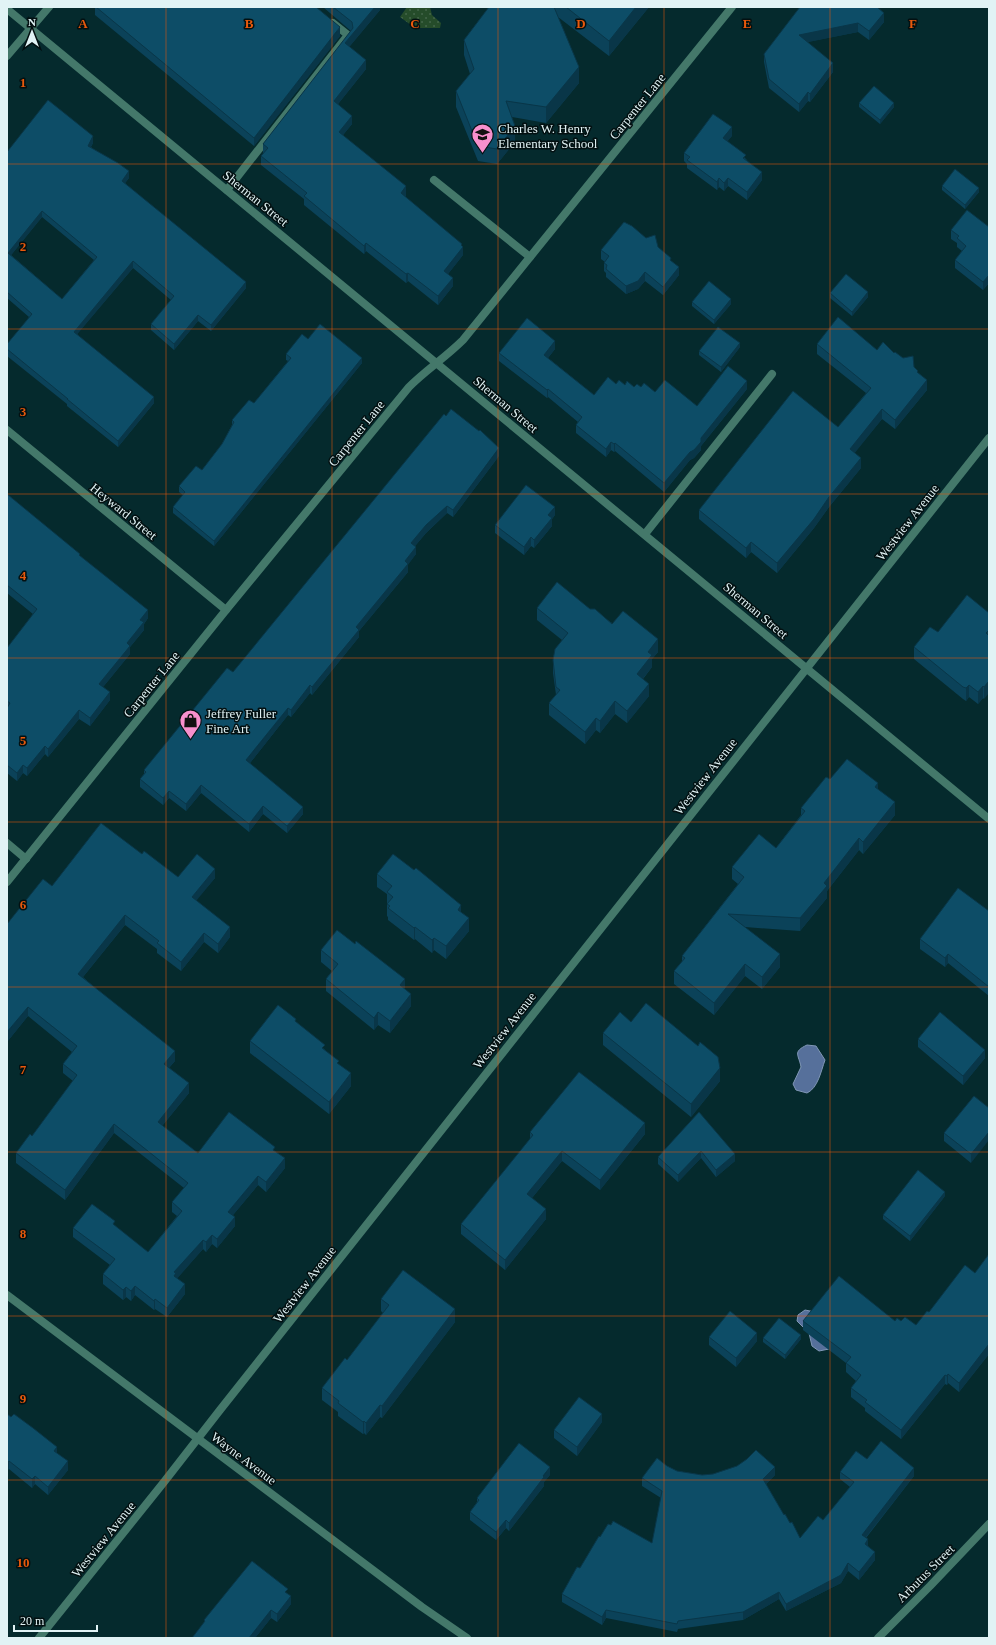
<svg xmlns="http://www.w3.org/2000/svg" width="996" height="1645" viewBox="0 0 996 1645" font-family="'Times New Roman',serif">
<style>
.park{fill:url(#park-dots)}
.water{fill:#56709b;stroke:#8097b6}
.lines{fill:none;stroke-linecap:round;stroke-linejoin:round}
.service{stroke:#44786a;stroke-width:8}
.minor{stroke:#44786a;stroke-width:8}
.wall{fill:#0b4259;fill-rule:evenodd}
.shaded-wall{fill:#093648}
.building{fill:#0d4d67;stroke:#093648;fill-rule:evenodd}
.grid{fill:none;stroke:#e8590c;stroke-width:1;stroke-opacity:0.55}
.labels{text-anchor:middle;stroke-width:3;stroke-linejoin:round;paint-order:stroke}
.street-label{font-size:13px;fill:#e1f3f5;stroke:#031011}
.poi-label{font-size:13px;fill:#e1f3f5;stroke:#031011;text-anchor:start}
.grid-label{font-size:13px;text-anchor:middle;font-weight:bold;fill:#e8590c;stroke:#031011;stroke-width:3;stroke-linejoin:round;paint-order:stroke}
</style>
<defs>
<pattern id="park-dots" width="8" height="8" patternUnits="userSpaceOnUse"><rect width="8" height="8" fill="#254c2a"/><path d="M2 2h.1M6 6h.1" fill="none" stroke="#44664a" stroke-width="1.8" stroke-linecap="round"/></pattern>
</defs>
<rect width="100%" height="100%" fill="#052a2d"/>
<path class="park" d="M 407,7 L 430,7 L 432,15 L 441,23 L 440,28 L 415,28 L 400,17 Z"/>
<g class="water">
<path d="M 807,1045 L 816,1046 L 825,1060 C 821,1071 818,1088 807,1093 L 796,1090 L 793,1084 L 801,1067 C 799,1055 792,1052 807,1045 Z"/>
<path d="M 805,1310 L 815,1312 L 829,1349 L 819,1351 L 812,1346 L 809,1333 L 797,1321 L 798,1315 Z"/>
</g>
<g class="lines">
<g class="service">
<path d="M 434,180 L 530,257"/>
<path d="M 227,190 L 348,35 L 333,23"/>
<path d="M 645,534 L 772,374"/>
</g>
<g class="minor">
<path d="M 7,9 L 989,819"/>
<path d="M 7,56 L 49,7"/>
<path d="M 7,430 L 226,610"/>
<path d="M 7,843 L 26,859"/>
<path d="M 7,882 L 226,610 L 409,387 C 426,370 446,357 463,340 L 732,7"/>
<path d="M 7,1295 L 422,1607 L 467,1638"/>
<path d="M 39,1638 L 164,1482 L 220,1410 L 989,438"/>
<path d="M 878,1638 L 930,1586 L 989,1524"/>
</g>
</g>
<g class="wall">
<path d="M 95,7 L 340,36 L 254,146 L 95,15 Z"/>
<path d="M 323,7 L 380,7 L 380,10 L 349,47 L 366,69 L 338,104 L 352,124 L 343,135 L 406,195 L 405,197 L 462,246 L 463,255 L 448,274 L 453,286 L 438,305 L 408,281 L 406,283 L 366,251 L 364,254 L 304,205 L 304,199 L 261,165 L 261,156 L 264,153 L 263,153 L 263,144 L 351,31 Z"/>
<path d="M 489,7 L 649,7 L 609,56 L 558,17 L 579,83 L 546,123 L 512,117 L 515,142 L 497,164 L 478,161 L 456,107 L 456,91 L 470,74 L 464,55 L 464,40 Z"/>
<path d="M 800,7 L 884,22 L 869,40 L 858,32 L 807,42 L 833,72 L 810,102 L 808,101 L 799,112 L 769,88 L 764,62 L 764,54 Z"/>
<path d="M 859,103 L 894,107 L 880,124 L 859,107 Z"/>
<path d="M 732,136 L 727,141 L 746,159 L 762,180 L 747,200 L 728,186 L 724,191 L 719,187 L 717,190 L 687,168 L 687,164 L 684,161 L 684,153 Z"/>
<path d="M 93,143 L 91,147 L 129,178 L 125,183 L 246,288 L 211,331 L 198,321 L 174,350 L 151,330 L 151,324 L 171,300 L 133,268 L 77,334 L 154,403 L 118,447 L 67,406 L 67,404 L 7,356 L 7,349 L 29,317 L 7,298 L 7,152 ZM 42,217 L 94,260 L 62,299 L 11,255 Z"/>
<path d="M 942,186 L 979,192 L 965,209 L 942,190 Z"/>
<path d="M 989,227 L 989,283 L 983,290 L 955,268 L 955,260 L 962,251 L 957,247 L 957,243 L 951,239 L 951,230 Z"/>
<path d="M 646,238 L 658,247 L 671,261 L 679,275 L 663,295 L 645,281 L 638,289 L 626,294 L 606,277 L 606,273 L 604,271 L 604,263 L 605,262 L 601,259 L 601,250 Z"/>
<path d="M 830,293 L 868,297 L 852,316 L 830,298 Z"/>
<path d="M 692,302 L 731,304 L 714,324 L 692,306 Z"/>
<path d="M 308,339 L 362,363 L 214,546 L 173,513 L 173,507 L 183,495 L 179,492 L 179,486 L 202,470 L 222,444 L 232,425 L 232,420 L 254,403 L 288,361 L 286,360 L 286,354 Z"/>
<path d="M 817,344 L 877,350 L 894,353 L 903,358 L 914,367 L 918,374 L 927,390 L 895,429 L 882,419 L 854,453 L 861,468 L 829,507 L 814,528 L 777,573 L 751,552 L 746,558 L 699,519 L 699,510 L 838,427 L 866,393 L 817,354 Z"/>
<path d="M 740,347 L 721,372 L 699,355 L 699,351 Z"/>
<path d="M 555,349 L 548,358 L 594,395 L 616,384 L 625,385 L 634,387 L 641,387 L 655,392 L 697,406 L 747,389 L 701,446 L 701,450 L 694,458 L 690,460 L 664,492 L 615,451 L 614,452 L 611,450 L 606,457 L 576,433 L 576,425 L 578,422 L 548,397 L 547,398 L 499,361 L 499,353 Z"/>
<path d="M 499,456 L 453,517 L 447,513 L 426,533 L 415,546 L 416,554 L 408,564 L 408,572 L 359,631 L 359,637 L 312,695 L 310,693 L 291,717 L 288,715 L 250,763 L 303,814 L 287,833 L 263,814 L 249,832 L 201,793 L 186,811 L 169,798 L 163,805 L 140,787 L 140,779 L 144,774 L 144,770 L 233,672 Z"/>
<path d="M 7,494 L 80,556 L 148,618 L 144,624 L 144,630 L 130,647 L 130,654 L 103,687 L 110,700 L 90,726 L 79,719 L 48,757 L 45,754 L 27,776 L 23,773 L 17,781 L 7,773 L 7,648 L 33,614 L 7,593 Z"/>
<path d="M 555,515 L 552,519 L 552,526 L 534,548 L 531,546 L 524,555 L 495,533 L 495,525 Z"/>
<path d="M 537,608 L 590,609 L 658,652 L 652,659 L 652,667 L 643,679 L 649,696 L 627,723 L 615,714 L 600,733 L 596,730 L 585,744 L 549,715 L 549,703 L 556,695 L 553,673 L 553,660 L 562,640 L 537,620 Z"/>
<path d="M 989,613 L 984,699 L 983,698 L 978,704 L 969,697 L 966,701 L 963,699 L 914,659 L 914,647 L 938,632 Z"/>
<path d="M 830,779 L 878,789 L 895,815 L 863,854 L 859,850 L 827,891 L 827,898 L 800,931 L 745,927 L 780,967 L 762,989 L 745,976 L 714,1015 L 674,984 L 674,971 L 682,962 L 682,956 L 738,884 L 732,879 L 732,867 L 776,848 L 801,815 L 801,808 Z"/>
<path d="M 142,854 L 178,877 L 215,878 L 196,900 L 230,937 L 218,953 L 204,942 L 181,971 L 157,953 L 157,949 L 125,925 L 83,977 L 175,1061 L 169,1068 L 189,1093 L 162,1126 L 198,1153 L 275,1151 L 285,1168 L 266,1192 L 258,1185 L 233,1215 L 235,1226 L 217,1248 L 212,1244 L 206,1252 L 203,1249 L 177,1278 L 185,1294 L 167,1317 L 155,1309 L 154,1310 L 135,1295 L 131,1301 L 126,1297 L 123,1300 L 103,1284 L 103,1274 L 110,1265 L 73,1237 L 73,1228 L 115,1226 L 148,1252 L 177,1216 L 172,1212 L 172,1202 L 184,1188 L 114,1133 L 65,1200 L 16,1163 L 16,1153 L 32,1136 L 73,1081 L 63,1073 L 63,1064 L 72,1052 L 28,1016 L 7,1042 L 7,924 L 52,886 Z"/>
<path d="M 377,874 L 461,912 L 469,931 L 446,959 L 434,950 L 432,953 L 415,939 L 414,940 L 388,920 L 388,917 L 387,916 L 387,894 L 377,887 Z"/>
<path d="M 989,911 L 989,996 L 948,963 L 945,967 L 920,949 L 920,939 Z"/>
<path d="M 321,950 L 405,989 L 411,1006 L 390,1033 L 378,1025 L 374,1030 L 326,991 L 326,979 L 332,971 L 321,962 Z"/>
<path d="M 296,1022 L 325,1050 L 351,1086 L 329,1114 L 250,1053 L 250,1041 Z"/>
<path d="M 631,1022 L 720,1081 L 691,1117 L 603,1045 L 603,1033 Z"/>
<path d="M 918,1039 L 985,1058 L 963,1085 L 918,1047 Z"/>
<path d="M 974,1096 L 971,1163 L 944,1141 L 944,1133 Z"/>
<path d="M 699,1112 L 735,1161 L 716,1177 L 701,1158 L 678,1182 L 658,1164 L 658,1157 Z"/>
<path d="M 530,1132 L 645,1134 L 600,1190 L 562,1161 L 532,1198 L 546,1219 L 505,1270 L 461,1234 L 461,1224 L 530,1140 Z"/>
<path d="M 945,1196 L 910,1241 L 883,1219 L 883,1215 Z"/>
<path d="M 989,1254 L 989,1354 L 959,1392 L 948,1383 L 947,1385 L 945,1384 L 901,1439 L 865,1411 L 865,1408 L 851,1397 L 851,1388 L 856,1381 L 846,1372 L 846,1363 L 803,1330 L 803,1321 L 901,1321 L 916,1325 L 975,1273 Z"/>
<path d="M 381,1299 L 455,1322 L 382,1418 L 380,1417 L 366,1435 L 364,1433 L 363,1434 L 338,1416 L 338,1412 L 322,1400 L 322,1388 L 347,1360 L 383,1313 L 381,1311 Z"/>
<path d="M 709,1337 L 757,1341 L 736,1367 L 709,1345 Z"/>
<path d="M 763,1338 L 801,1339 L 785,1359 L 763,1342 Z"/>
<path d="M 7,1414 L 57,1453 L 68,1470 L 48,1495 L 35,1484 L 32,1488 L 9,1469 Z"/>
<path d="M 602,1422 L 577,1456 L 554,1438 L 554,1430 Z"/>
<path d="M 867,1459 L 914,1476 L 866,1538 L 868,1546 L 875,1560 L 859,1580 L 848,1571 L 841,1583 L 786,1611 L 779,1599 L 743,1620 L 678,1629 L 677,1632 L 606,1618 L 602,1625 L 562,1602 L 562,1594 L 580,1568 L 600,1537 L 652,1543 L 661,1498 L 642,1486 L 642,1478 L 667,1466 L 677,1471 L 702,1475 L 775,1475 L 766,1484 L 784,1515 L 800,1538 L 823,1520 L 850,1487 L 840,1479 L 840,1472 Z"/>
<path d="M 550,1475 L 544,1482 L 544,1486 L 509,1531 L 506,1528 L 496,1540 L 470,1520 L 470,1512 L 477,1502 L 477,1498 Z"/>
<path d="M 288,1594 L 291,1604 L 277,1622 L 271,1618 L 255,1638 L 192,1638 L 204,1623 L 204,1620 Z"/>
</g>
<g class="shaded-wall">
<path d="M 375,7 L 380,7 L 380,10 L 345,52 L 345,43 Z"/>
<path d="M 636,7 L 649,7 L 609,56 L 609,41 Z"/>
<path d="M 884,13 L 884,22 L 869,40 L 869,31 Z"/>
<path d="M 858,23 L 858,32 L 799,44 L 799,35 Z"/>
<path d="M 340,27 L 340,36 L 254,146 L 254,138 Z"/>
<path d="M 366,60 L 366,69 L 334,109 L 334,101 Z"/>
<path d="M 833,63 L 833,72 L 810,102 L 810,94 Z"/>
<path d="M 579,67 L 579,83 L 546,123 L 546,107 Z"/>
<path d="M 808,92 L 808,101 L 799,112 L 799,104 Z"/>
<path d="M 894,103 L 894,107 L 880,124 L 880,120 Z"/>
<path d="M 352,116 L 352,124 L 339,140 L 339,132 Z"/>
<path d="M 515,126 L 515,142 L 497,164 L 497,149 Z"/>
<path d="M 732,127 L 732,136 L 723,147 L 723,138 Z"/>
<path d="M 93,136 L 93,143 L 88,152 L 88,146 Z"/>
<path d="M 129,171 L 129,178 L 122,187 L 122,181 Z"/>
<path d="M 762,172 L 762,180 L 747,200 L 747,192 Z"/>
<path d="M 719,178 L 719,187 L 717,190 L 717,182 Z"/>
<path d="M 728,178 L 728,186 L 724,191 L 724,183 Z"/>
<path d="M 406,186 L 406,195 L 401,202 L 401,193 Z"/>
<path d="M 979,188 L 979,192 L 965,209 L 965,205 Z"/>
<path d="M 42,211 L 42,217 L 8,259 L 8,253 Z"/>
<path d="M 366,243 L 366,251 L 364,254 L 364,246 Z"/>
<path d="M 462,244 L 462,248 L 463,247 L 463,255 L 444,279 L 444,271 Z"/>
<path d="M 133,261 L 133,268 L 74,338 L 74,332 Z"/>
<path d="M 679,267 L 679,275 L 663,295 L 663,287 Z"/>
<path d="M 645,272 L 645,281 L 638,289 L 626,294 L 626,286 Z"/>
<path d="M 408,273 L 408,281 L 406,283 L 406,274 Z"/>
<path d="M 989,275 L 989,283 L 983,290 L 983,282 Z"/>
<path d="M 453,278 L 453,286 L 438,305 L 438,296 Z"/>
<path d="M 246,282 L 246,288 L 211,331 L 211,325 Z"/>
<path d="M 868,292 L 868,297 L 852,316 L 852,312 Z"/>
<path d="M 731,299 L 731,304 L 714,324 L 714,320 Z"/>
<path d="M 198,315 L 198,321 L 174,350 L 174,344 Z"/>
<path d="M 555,341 L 555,349 L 544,363 L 544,355 Z"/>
<path d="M 740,343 L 740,347 L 721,372 L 721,367 Z"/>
<path d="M 362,358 L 362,363 L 214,546 L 214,541 Z"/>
<path d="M 927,380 L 927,390 L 895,429 L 895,420 Z"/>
<path d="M 747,381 L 747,389 L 701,446 L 701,450 L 694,458 L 690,460 L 664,492 L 664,483 Z"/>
<path d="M 548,389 L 548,397 L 547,398 L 547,390 Z"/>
<path d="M 154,397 L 154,403 L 118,447 L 118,441 Z"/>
<path d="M 882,409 L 882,419 L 850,459 L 850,449 Z"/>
<path d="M 611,442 L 611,450 L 606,457 L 606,449 Z"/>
<path d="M 615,443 L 615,451 L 614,452 L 614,444 Z"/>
<path d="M 499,448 L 499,456 L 453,517 L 453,510 Z"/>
<path d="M 861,458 L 861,468 L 829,507 L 814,528 L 777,573 L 777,563 Z"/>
<path d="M 447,506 L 447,513 L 426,533 L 411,551 L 411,543 L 426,525 Z"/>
<path d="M 555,507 L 555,515 L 552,519 L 552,526 L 534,548 L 534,540 L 548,515 Z"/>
<path d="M 531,537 L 531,546 L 524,555 L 524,547 Z"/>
<path d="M 751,542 L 751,552 L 746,558 L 746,548 Z"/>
<path d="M 416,547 L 416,554 L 405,569 L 405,561 Z"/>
<path d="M 408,564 L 408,572 L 359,631 L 359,637 L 312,695 L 312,687 L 356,627 Z"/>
<path d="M 148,610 L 148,618 L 144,624 L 144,630 L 130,647 L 130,654 L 99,692 L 99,684 L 127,643 L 140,620 Z"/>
<path d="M 658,639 L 658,652 L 652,659 L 652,667 L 637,686 L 637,674 L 648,652 Z"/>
<path d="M 989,681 L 989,693 L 984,699 L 984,687 Z"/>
<path d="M 649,684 L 649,696 L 627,723 L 627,711 Z"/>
<path d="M 310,685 L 310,693 L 291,717 L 291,710 Z"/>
<path d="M 969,685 L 969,697 L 966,701 L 966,688 Z"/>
<path d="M 983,686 L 983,698 L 978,704 L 978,692 Z"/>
<path d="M 110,692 L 110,700 L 90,726 L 90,718 Z"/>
<path d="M 615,701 L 615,714 L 600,733 L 600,721 Z"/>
<path d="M 288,708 L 288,715 L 246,768 L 246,760 Z"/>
<path d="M 79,710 L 79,719 L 48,757 L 48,749 Z"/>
<path d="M 596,718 L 596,730 L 585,744 L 585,732 Z"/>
<path d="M 45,746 L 45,754 L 27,776 L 27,768 Z"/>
<path d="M 23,765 L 23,773 L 17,781 L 17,773 Z"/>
<path d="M 878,783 L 878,795 L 875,787 Z"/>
<path d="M 201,785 L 201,793 L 186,811 L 186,804 Z"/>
<path d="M 169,791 L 169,798 L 163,805 L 163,798 Z"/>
<path d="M 895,802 L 895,815 L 863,854 L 863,842 Z"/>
<path d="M 263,806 L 263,814 L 249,832 L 249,824 Z"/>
<path d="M 303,807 L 303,814 L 287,833 L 287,826 Z"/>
<path d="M 859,838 L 859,850 L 827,891 L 827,898 L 800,931 L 800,918 L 824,883 Z"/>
<path d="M 215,869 L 215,878 L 192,906 L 192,897 Z"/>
<path d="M 461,905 L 461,917 L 458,910 Z"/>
<path d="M 125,915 L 125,925 L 78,983 L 78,974 Z"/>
<path d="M 469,918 L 469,931 L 446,959 L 446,946 Z"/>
<path d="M 230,927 L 230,937 L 218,953 L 218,944 Z"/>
<path d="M 415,927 L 415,939 L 414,940 L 414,928 Z"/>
<path d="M 204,933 L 204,942 L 181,971 L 181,962 Z"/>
<path d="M 434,938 L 434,950 L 432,953 L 432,940 Z"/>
<path d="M 780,954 L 780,967 L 762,989 L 762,977 Z"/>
<path d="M 948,954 L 948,963 L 945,967 L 945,958 Z"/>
<path d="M 745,964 L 745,976 L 714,1015 L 714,1003 Z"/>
<path d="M 405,979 L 405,991 L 400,985 Z"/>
<path d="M 411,994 L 411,1006 L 390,1033 L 390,1021 Z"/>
<path d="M 28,1007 L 28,1016 L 7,1042 L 7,1032 Z"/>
<path d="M 378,1012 L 378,1025 L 374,1030 L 374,1018 Z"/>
<path d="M 985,1050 L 985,1058 L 963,1085 L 963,1076 Z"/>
<path d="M 175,1051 L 175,1061 L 164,1073 L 164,1064 Z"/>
<path d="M 720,1068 L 720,1081 L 691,1117 L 691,1104 Z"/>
<path d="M 351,1073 L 351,1086 L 329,1114 L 329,1102 Z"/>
<path d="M 189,1083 L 189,1093 L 158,1131 L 158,1122 Z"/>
<path d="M 645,1123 L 645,1134 L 600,1190 L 600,1180 Z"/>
<path d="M 114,1124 L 114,1133 L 65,1200 L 65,1190 Z"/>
<path d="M 989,1132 L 989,1140 L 971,1163 L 971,1154 Z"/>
<path d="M 562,1151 L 562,1161 L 527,1204 L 527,1194 Z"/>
<path d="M 701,1151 L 701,1158 L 678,1182 L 678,1175 Z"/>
<path d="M 735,1154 L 735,1161 L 716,1177 L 716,1170 Z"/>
<path d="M 285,1158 L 285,1168 L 266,1192 L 266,1182 Z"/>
<path d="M 258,1176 L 258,1185 L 228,1221 L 228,1212 Z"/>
<path d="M 945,1192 L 945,1196 L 910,1241 L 910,1236 Z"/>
<path d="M 546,1209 L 546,1219 L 505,1270 L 505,1260 Z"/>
<path d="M 235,1217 L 235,1226 L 217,1248 L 217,1239 Z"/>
<path d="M 212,1235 L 212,1244 L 206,1252 L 206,1242 Z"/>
<path d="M 203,1240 L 203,1249 L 176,1280 L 174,1285 L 174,1272 Z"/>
<path d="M 185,1284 L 185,1294 L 167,1317 L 167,1308 Z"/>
<path d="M 135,1286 L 135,1295 L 131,1301 L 131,1291 Z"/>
<path d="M 126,1287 L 126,1297 L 123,1300 L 123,1290 Z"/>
<path d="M 155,1299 L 155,1309 L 154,1310 L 154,1301 Z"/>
<path d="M 455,1309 L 455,1322 L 382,1418 L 382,1406 Z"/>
<path d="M 757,1333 L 757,1341 L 736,1367 L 736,1358 Z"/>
<path d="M 801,1335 L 801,1339 L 785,1359 L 785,1355 Z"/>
<path d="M 989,1344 L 989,1354 L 959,1392 L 959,1383 Z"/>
<path d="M 948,1374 L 948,1383 L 947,1385 L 947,1376 Z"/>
<path d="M 945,1375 L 945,1384 L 901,1439 L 901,1430 Z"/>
<path d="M 380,1405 L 380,1417 L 366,1435 L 366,1423 Z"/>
<path d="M 602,1414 L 602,1422 L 577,1456 L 577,1447 Z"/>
<path d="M 364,1421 L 364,1433 L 363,1434 L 363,1422 Z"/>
<path d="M 57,1447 L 57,1455 L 54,1451 Z"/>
<path d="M 9,1461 L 9,1469 L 7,1471 L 7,1463 Z"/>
<path d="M 68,1461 L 68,1470 L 48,1495 L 48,1487 Z"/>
<path d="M 550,1467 L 550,1475 L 544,1482 L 544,1486 L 509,1531 L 509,1523 Z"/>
<path d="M 775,1467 L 775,1475 L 763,1487 L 763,1479 Z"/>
<path d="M 914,1468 L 914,1476 L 862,1542 L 862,1535 Z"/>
<path d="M 35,1476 L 35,1484 L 32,1488 L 32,1479 Z"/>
<path d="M 506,1520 L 506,1528 L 496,1540 L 496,1532 Z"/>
<path d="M 868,1539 L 868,1547 L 865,1544 Z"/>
<path d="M 875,1552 L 875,1560 L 859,1580 L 859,1572 Z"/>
<path d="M 848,1563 L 848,1571 L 841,1583 L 786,1611 L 786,1604 Z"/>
<path d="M 779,1592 L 779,1599 L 743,1620 L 743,1612 Z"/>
<path d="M 291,1596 L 291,1604 L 277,1622 L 277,1614 Z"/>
<path d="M 271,1610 L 271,1618 L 255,1638 L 249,1638 Z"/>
<path d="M 606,1610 L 606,1618 L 602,1625 L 602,1617 Z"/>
</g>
<g class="building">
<path d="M 96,7 L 316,7 L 340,27 L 254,138 Z"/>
<path d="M 333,7 L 375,7 L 345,43 L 366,60 L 334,101 L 352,116 L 339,132 L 406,186 L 401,193 L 462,244 L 461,245 L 463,247 L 444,271 L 453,278 L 438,296 L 408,273 L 406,274 L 366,243 L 364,246 L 304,196 L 307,193 L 261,156 L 268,148 L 263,144 L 353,28 L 352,22 Z"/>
<path d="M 489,7 L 554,7 L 579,67 L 546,107 L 506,101 L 515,126 L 497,149 L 478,146 L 456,91 L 474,69 L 464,40 Z"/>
<path d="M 566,7 L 636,7 L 609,41 Z"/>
<path d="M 800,7 L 877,7 L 884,13 L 869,31 L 858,23 L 799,35 L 833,63 L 810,94 L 808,92 L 799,104 L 769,79 L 764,54 Z"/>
<path d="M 874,86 L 894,103 L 880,120 L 859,103 Z"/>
<path d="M 48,100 L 93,136 L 88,146 L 118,163 L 129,171 L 122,181 L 246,282 L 211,325 L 198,315 L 174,344 L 151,324 L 174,296 L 133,261 L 74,332 L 154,397 L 118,441 L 67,399 L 68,399 L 7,349 L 7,344 L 32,314 L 7,292 L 7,152 ZM 42,211 L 97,257 L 62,299 L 8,253 Z"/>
<path d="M 713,114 L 732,127 L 723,138 L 746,155 L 743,158 L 762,172 L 747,192 L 728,178 L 724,183 L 719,178 L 717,182 L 687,160 L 690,157 L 684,153 Z"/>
<path d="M 955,169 L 979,188 L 965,205 L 942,186 Z"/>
<path d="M 967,210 L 989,227 L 989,275 L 983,282 L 955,260 L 966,246 L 957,238 L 959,236 L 951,230 Z"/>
<path d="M 624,222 L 632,226 L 646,238 L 655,235 L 658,247 L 671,258 L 670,260 L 679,267 L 663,287 L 645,272 L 638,281 L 626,286 L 606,269 L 607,265 L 604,263 L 609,256 L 601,250 Z"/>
<path d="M 846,274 L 868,292 L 852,312 L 830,293 Z"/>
<path d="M 709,281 L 731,299 L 714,320 L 692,302 Z"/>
<path d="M 838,317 L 877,350 L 883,342 L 894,353 L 895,352 L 903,358 L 913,356 L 914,367 L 918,371 L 917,372 L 927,380 L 895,420 L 882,409 L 850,449 L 861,458 L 829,497 L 814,519 L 777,563 L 751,542 L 746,548 L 699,510 L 793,391 L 838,427 L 871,388 L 817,344 Z"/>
<path d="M 527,318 L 555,341 L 544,355 L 594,395 L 608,377 L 616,384 L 619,380 L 625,385 L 627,381 L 634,387 L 637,384 L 641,387 L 644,383 L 655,392 L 665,380 L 697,406 L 728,366 L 747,381 L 701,438 L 701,442 L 694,450 L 690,452 L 664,483 L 615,443 L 614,444 L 611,442 L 606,449 L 576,425 L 582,417 L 548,389 L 547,390 L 499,353 Z"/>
<path d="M 320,324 L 362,358 L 214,541 L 173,507 L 185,492 L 179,486 L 196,466 L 202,470 L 222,444 L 234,422 L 232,420 L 249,400 L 254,403 L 291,358 L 286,354 L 302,334 L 308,339 Z"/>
<path d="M 718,327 L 740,343 L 721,367 L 699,351 Z"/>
<path d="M 451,409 L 479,431 L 480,430 L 499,448 L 453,510 L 447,506 L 426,525 L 411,543 L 416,547 L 405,561 L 408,564 L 356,627 L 359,630 L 312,687 L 310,685 L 291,710 L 288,708 L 246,760 L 303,807 L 287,826 L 263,806 L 249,824 L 201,785 L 186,804 L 169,791 L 163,798 L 140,779 L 146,772 L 144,770 L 227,668 L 233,672 L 444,414 L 446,416 Z"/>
<path d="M 526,485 L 555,507 L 548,515 L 552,518 L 534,540 L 531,537 L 524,547 L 495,525 Z"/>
<path d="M 7,494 L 80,554 L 79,555 L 148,610 L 140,620 L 144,622 L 127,643 L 130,646 L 99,684 L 110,692 L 90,718 L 79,710 L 48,749 L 45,746 L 27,768 L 23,765 L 17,773 L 7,765 L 7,708 L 10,703 L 7,701 L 7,648 L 37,609 L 7,585 Z"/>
<path d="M 557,582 L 590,609 L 595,609 L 612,624 L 623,611 L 658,639 L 648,652 L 652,655 L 637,674 L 649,684 L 627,711 L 615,701 L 600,721 L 596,718 L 585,732 L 549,703 L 560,690 L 556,687 L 553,660 L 555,649 L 568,633 L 537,608 Z"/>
<path d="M 967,595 L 989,613 L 989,630 L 986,633 L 989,636 L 989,681 L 984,687 L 983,686 L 978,692 L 969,685 L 966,688 L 963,687 L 914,647 L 930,627 L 938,632 Z"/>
<path d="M 847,759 L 878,783 L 875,787 L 895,802 L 863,842 L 859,838 L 824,883 L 827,886 L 800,918 L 728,914 L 780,954 L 762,977 L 745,964 L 714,1003 L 674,971 L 685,958 L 682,956 L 744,877 L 732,867 L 759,834 L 776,848 L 805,811 L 801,808 L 826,777 L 830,779 Z"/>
<path d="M 101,823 L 142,854 L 144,851 L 178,877 L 197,854 L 215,869 L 192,897 L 230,927 L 218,944 L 204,933 L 181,962 L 157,943 L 159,941 L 125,915 L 78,974 L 175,1051 L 164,1064 L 189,1083 L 158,1122 L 198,1153 L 229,1112 L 275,1147 L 273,1150 L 285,1158 L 266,1182 L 258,1176 L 228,1212 L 235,1217 L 217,1239 L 212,1235 L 206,1242 L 203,1240 L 174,1272 L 176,1273 L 174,1276 L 185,1284 L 167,1308 L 155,1299 L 154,1301 L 135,1286 L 131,1291 L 126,1287 L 123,1290 L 103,1274 L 115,1259 L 73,1228 L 92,1204 L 115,1221 L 113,1224 L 148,1252 L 182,1211 L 172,1202 L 188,1183 L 114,1124 L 65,1190 L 16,1153 L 30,1134 L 32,1136 L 77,1075 L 63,1064 L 77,1046 L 28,1007 L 7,1032 L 7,924 L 43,879 L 52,886 Z"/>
<path d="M 393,854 L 414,870 L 416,868 L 461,905 L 458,910 L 469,918 L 446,946 L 434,938 L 432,940 L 415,927 L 414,928 L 388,908 L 390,906 L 387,904 L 393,897 L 387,892 L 392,886 L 377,874 Z"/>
<path d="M 958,888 L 989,911 L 989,987 L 948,954 L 945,958 L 920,939 Z"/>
<path d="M 337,930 L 355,944 L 356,941 L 405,979 L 400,985 L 411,994 L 390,1021 L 378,1012 L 374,1018 L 326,979 L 338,964 L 321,950 Z"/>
<path d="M 646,1003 L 698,1046 L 700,1042 L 718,1057 L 720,1068 L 691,1104 L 603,1033 L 620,1012 L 631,1022 Z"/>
<path d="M 278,1005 L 296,1019 L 295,1021 L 325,1045 L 322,1048 L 339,1061 L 337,1063 L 351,1073 L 329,1102 L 250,1041 Z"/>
<path d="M 940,1012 L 985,1050 L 963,1076 L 918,1039 Z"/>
<path d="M 579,1072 L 645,1123 L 600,1180 L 562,1151 L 527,1194 L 546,1209 L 505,1260 L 461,1224 L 533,1135 L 530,1132 Z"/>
<path d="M 974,1096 L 989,1108 L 989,1132 L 971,1154 L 944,1133 Z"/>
<path d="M 699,1112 L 735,1154 L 716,1170 L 701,1151 L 678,1175 L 658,1157 Z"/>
<path d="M 918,1170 L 945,1192 L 910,1236 L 883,1215 Z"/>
<path d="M 989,1254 L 989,1344 L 959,1383 L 948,1374 L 947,1376 L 945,1375 L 901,1430 L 865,1402 L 867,1400 L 851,1388 L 861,1375 L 846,1363 L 851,1357 L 803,1321 L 839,1276 L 895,1321 L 897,1318 L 901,1321 L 905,1317 L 916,1325 L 927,1311 L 929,1312 L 965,1265 L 975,1273 Z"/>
<path d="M 403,1270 L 455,1309 L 382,1406 L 380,1405 L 366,1423 L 364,1421 L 363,1422 L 338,1403 L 339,1401 L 322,1388 L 345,1358 L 347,1360 L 389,1305 L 381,1299 Z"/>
<path d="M 730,1311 L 757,1333 L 736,1358 L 709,1337 Z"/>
<path d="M 779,1318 L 801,1335 L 785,1355 L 763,1338 Z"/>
<path d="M 579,1397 L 602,1414 L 577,1447 L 554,1430 Z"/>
<path d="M 7,1414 L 11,1417 L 14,1414 L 33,1428 L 57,1447 L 54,1451 L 68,1461 L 48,1487 L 35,1476 L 32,1479 L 9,1461 L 7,1463 Z"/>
<path d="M 881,1441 L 914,1468 L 862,1535 L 868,1539 L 865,1544 L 875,1552 L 859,1572 L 848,1563 L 841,1575 L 786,1604 L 779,1592 L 743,1612 L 678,1621 L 677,1624 L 606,1610 L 602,1617 L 562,1594 L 577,1567 L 580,1568 L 599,1536 L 600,1537 L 608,1524 L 611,1525 L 613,1521 L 652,1543 L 662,1491 L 642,1478 L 657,1458 L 667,1466 L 677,1471 L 702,1475 L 713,1474 L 737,1466 L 747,1459 L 756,1450 L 775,1467 L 763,1479 L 784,1515 L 785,1514 L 790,1523 L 792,1522 L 800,1538 L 818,1516 L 823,1520 L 854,1482 L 840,1472 L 856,1451 L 867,1459 Z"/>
<path d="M 519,1443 L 550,1467 L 543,1476 L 544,1477 L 509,1523 L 506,1520 L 496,1532 L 470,1512 L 479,1500 L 477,1498 Z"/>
<path d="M 252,1561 L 288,1589 L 285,1592 L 291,1596 L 277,1614 L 271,1610 L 249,1638 L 192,1638 L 205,1621 L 204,1620 Z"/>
</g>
<path class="grid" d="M 166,7 L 166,1638M 332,7 L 332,1638M 498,7 L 498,1638M 664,7 L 664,1638M 830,7 L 830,1638M 7,164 L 989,164M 7,329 L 989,329M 7,494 L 989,494M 7,658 L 989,658M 7,822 L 989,822M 7,987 L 989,987M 7,1152 L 989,1152M 7,1316 L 989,1316M 7,1480 L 989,1480"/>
<defs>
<symbol id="school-pin" viewBox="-11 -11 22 30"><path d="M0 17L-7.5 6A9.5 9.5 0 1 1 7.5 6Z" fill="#f790cd" stroke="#031011"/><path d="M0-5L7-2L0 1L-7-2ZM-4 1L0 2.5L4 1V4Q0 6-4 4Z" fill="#111"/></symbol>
<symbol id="shop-pin" viewBox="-11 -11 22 30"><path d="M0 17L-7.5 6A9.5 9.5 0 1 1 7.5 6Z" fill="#f790cd" stroke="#031011"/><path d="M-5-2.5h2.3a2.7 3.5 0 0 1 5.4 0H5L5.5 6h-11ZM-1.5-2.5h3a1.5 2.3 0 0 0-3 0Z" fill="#111"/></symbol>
</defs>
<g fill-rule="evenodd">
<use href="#school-pin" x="470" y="122" width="25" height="34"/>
<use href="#shop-pin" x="178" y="708" width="25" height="34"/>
</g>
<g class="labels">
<g class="street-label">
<text transform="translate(637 106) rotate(-51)" y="5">Carpenter Lane</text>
<text transform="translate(256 198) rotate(39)" y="5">Sherman Street</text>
<text transform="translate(506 404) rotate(40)" y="5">Sherman Street</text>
<text transform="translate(356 433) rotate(-51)" y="5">Carpenter Lane</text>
<text transform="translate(124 511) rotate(39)" y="5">Heyward Street</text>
<text transform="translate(907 522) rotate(-52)" y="5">Westview Avenue</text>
<text transform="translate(756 610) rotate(40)" y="5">Sherman Street</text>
<text transform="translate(151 684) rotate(-51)" y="5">Carpenter Lane</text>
<text transform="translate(705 776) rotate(-52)" y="5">Westview Avenue</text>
<text transform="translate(504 1030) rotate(-52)" y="5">Westview Avenue</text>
<text transform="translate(304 1284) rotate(-52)" y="5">Westview Avenue</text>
<text transform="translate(244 1458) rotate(37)" y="5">Wayne Avenue</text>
<text transform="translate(103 1539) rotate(-51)" y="5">Westview Avenue</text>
<text transform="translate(925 1573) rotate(-45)" y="5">Arbutus Street</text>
</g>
<g class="poi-label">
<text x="498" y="133">Charles W. Henry<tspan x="498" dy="15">Elementary School</tspan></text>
<text x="206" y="718">Jeffrey Fuller<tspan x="206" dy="15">Fine Art</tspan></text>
</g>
</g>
<g class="grid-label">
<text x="83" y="28">A</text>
<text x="249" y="28">B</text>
<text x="415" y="28">C</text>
<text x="581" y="28">D</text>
<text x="747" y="28">E</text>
<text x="913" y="28">F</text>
<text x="23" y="87">1</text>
<text x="23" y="251">2</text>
<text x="23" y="416">3</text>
<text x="23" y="580">4</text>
<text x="23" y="745">5</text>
<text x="23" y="909">6</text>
<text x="23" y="1074">7</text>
<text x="23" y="1238">8</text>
<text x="23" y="1403">9</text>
<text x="23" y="1567">10</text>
</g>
<rect width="996" height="1645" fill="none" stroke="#e1f3f5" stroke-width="16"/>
<g transform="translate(32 32)" stroke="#031011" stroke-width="3" paint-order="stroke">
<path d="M0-3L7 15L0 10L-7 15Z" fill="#e1f3f5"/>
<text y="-6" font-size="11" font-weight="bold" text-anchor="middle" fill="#e1f3f5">N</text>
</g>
<path d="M14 1625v6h83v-6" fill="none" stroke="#e1f3f5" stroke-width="2"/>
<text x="20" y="1625" font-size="12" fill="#e1f3f5" stroke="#031011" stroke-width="3" paint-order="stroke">20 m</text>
</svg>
